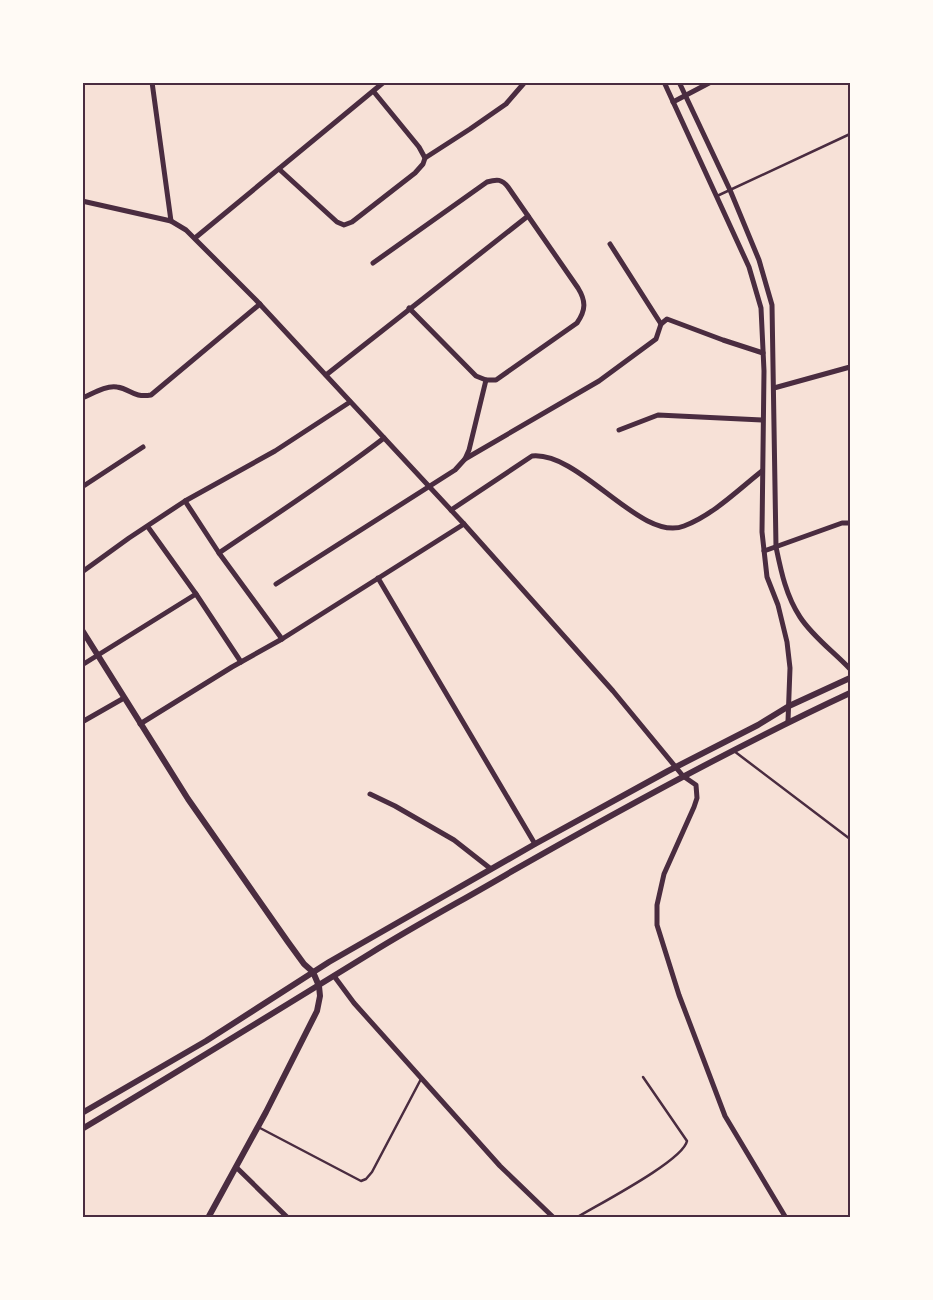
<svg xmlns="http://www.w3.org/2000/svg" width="933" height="1300" viewBox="0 0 933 1300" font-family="Mulish,sans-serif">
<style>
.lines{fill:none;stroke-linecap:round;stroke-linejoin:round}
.service{stroke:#4a2c40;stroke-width:2.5}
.minor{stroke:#4a2c40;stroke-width:5}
.tertiary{stroke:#4a2c40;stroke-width:6}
.neatline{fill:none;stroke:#4a2c40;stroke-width:2}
</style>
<rect width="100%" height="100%" fill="#f7e1d7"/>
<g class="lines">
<g class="service">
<path d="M 717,196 L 850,134"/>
<path d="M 734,751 L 850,839"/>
<path d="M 260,1128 L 361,1181 L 366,1179 L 372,1172 L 421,1079"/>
<path d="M 576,1218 C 597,1205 683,1161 687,1141 L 643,1077"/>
</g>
<g class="minor">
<path d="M 152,82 L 171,221"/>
<path d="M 664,82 L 749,267 L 761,308 L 764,371 L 762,532 L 767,577 L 778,605 L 787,642 L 790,668 L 788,721"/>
<path d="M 679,82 L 730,190 L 759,260 L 772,305 L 776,547 C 781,571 786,596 800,617 C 813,637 834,652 850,669"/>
<path d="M 673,102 L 711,82"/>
<path d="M 425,158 L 470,129 L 506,104 L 525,82"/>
<path d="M 279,169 L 337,222 L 344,225 L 352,222 L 415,173 L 423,164 L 425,158 L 419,147 L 374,92"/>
<path d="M 82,201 L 171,221 L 186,230 L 256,300 L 464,524 L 613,691 L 683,776 L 696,785 L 697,798 L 694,807 L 664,874 L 657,905 L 657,925 L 679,995 L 725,1116 L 786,1218"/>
<path d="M 195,238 L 384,82"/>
<path d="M 610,244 L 661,324"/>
<path d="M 373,263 L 487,182 C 497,179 502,179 508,187 L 578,288 C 586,301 586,310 577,323 L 496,380 L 486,380 L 476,376 L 409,308"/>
<path d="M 326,375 L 528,216"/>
<path d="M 774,388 L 850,367"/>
<path d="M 82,398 C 92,394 106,385 117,387 C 131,389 133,398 151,395 L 260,304"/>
<path d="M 619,430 L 658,415 L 762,420"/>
<path d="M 465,459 L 599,381 L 656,339 L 661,324 L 667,319 L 723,340 L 763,353"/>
<path d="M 82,487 L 143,447"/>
<path d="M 185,501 L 219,553 L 282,639"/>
<path d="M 451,510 L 532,456 C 580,451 641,543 684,526 C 713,515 738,490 762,471"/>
<path d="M 148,527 L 196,594 L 241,662"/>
<path d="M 764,551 L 842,523 L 850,523"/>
<path d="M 219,553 C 275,515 331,479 384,438"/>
<path d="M 82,572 L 129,538 L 185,501 L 275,451 L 350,402"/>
<path d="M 378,578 L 535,844"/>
<path d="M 276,584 L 455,470 L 465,459 L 469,450 L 486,380"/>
<path d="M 82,665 L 196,594"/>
<path d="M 82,722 L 124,698"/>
<path d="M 140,724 L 232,667 L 282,639 L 464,524"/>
<path d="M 370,794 L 395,806 L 454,840 L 491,869"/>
<path d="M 334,976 L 354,1003 L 500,1166 L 554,1218"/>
<path d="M 236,1167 L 288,1218"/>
</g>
<g class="tertiary">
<path d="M 82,630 L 188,799 L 288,942 L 304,964 L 313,972 L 319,986 L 320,996 L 317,1011 L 266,1112 L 208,1218"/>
<path d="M 82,1113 L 206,1041 L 329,962 L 535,844 L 668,771 L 758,725 L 789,706 L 850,678"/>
<path d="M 82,1129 C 179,1071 275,1012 371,953 C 416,925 463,900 509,873 C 621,809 734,747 850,693"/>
</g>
</g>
<rect width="933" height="1300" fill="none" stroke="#fffaf5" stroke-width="168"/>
<rect x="84" y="84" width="765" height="1132" class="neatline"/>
</svg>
